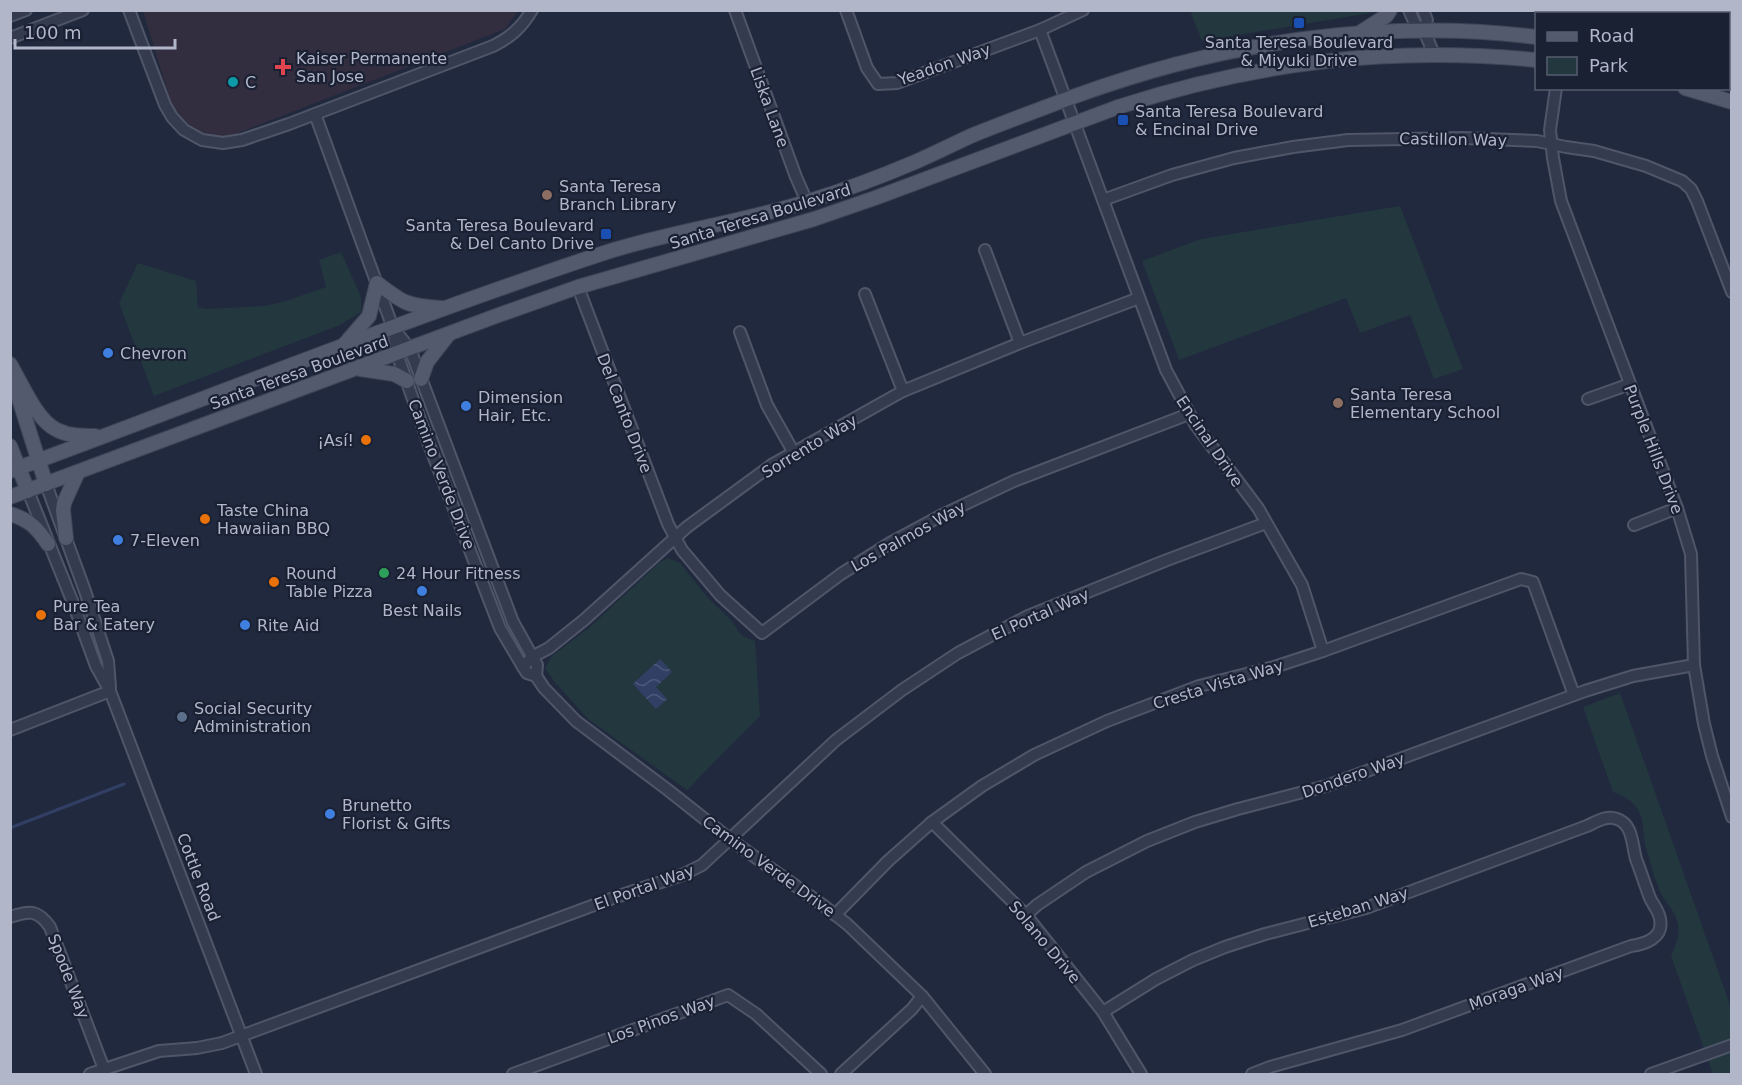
<svg xmlns="http://www.w3.org/2000/svg" width="1742" height="1085" viewBox="0 0 1742 1085" font-family="'DejaVu Sans',sans-serif">
<style>
.medical{fill:#332e3f}
.green{fill:#23373f}
.water{fill:url(#water-waves)}
.lines{fill:none;stroke-linecap:round;stroke-linejoin:round}
.stream{stroke:#323f65;stroke-width:3}
.minor-casing{stroke:#505669;stroke-width:14}
.major-casing{stroke:#3e4557;stroke-width:16}
.minor{stroke:#353b4e;stroke-width:10}
.major{stroke:#535a6e;stroke-width:14}
.transit-dot{fill:#1a4fb4;stroke:#1a2133;stroke-width:2}
.health-dot{fill:#e0444e;stroke:#1a2133;stroke-width:2}
.culture-dot{fill:#0f9aa8;stroke:#1a2133;stroke-width:2}
.education-dot{fill:#8d6e63;stroke:#1a2133;stroke-width:2}
.shop-dot{fill:#3f7fe0;stroke:#1a2133;stroke-width:2}
.food-dot{fill:#e8710a;stroke:#1a2133;stroke-width:2}
.leisure-dot{fill:#2e9e5b;stroke:#1a2133;stroke-width:2}
.service-dot{fill:#5c6f8a;stroke:#1a2133;stroke-width:2}
.labels{text-anchor:middle;stroke-width:4.5;stroke-linejoin:round;paint-order:stroke}
.poi-label{font-size:16px;fill:#b1b6c9;stroke:#1a2133;text-anchor:start}
.street-label{font-size:16px;fill:#b1b6c9;stroke:#1a2133}
</style>
<defs>
<pattern id="water-waves" width="16" height="10" patternUnits="userSpaceOnUse" patternTransform="scale(1.5)"><rect width="16" height="10" fill="#323f65"/><path d="M0 5q4-4 8 0t8 0" fill="none" stroke="#4d587a"/></pattern>
</defs>
<rect width="100%" height="100%" fill="#21293e"/>
<path class="medical" d="M 143,11 L 518,11 L 505,29 L 225,138 L 196,132 L 172,106 Z"/>
<g class="green">
<path d="M 1388,10 L 1202,41 L 1190,11 Z"/>
<path d="M 1400,206 L 1463,369 L 1434,379 L 1410,315 L 1360,333 L 1346,298 L 1179,360 L 1142,261 L 1201,239 Z"/>
<path d="M 341,252 L 361,297 L 361,312 L 340,325 L 154,396 L 119,303 L 138,263 L 196,281 L 198,307 L 206,309 L 265,306 L 286,301 L 326,287 L 319,260 Z"/>
<path d="M 668,558 L 680,563 L 708,598 L 732,621 L 738,631 L 743,636 L 755,641 L 760,716 L 687,790 L 588,719 L 554,681 L 545,668 L 552,656 L 590,627 L 660,562 Z"/>
<path d="M 1620,693 L 1731,1008 L 1731,1074 L 1713,1074 L 1671,956 C 1675,946 1680,936 1678,925 C 1676,912 1669,907 1663,897 C 1656,885 1650,861 1646,848 C 1642,833 1646,821 1636,807 C 1631,800 1622,795 1613,792 L 1583,707 Z"/>
</g>
<path class="water" d="M 660,659 L 672,672 L 656,687 L 667,699 L 656,709 L 633,684 Z"/>
<g class="lines">
<path class="stream" d="M 10,828 L 124,784"/>
<defs>
<g id="minor">
<path d="M 129,10 L 165,105 L 172,117 L 184,130 L 202,140 L 223,143 L 242,140 L 289,124 L 493,46 C 511,37 522,27 532,10"/>
<path d="M 735,10 L 796,177 L 807,202"/>
<path d="M 846,10 L 867,68 L 878,84 L 897,83 L 1040,30 L 1083,10"/>
<path d="M 1409,10 L 1415,24 L 1424,31 L 1434,54"/>
<path d="M 1423,10 L 1427,20 L 1424,31"/>
<path d="M 10,16 L 26,10"/>
<path d="M 1040,30 L 1166,370 L 1195,424 L 1258,508 L 1302,585 L 1323,651"/>
<path d="M 10,38 L 83,10"/>
<path d="M 1556,88 L 1550,130 L 1553,158 L 1561,201 L 1677,508 L 1691,554 L 1694,665 L 1704,724 L 1712,756 L 1732,817"/>
<path d="M 315,114 L 393,328 L 397,354 L 428,442 L 500,628 L 523,667 L 527,673 L 536,676 L 544,688 L 576,721 L 668,790 L 731,840 L 824,906 L 847,924 L 922,996 L 985,1074"/>
<path d="M 1103,200 L 1172,175 L 1234,158 L 1293,147 L 1348,140 L 1463,138 L 1537,141 L 1566,147 L 1594,151 L 1646,166 L 1682,181 L 1691,189 L 1697,201 L 1732,292"/>
<path d="M 985,250 L 1020,343"/>
<path d="M 578,287 L 668,524 L 682,550 L 720,595 L 762,633 L 841,574 L 890,543 L 944,514 L 1014,481 L 1189,414"/>
<path d="M 865,294 L 903,391"/>
<path d="M 394,329 L 410,349 L 513,622 L 537,665 L 536,676"/>
<path d="M 740,332 L 767,405 L 794,453"/>
<path d="M 1588,399 L 1630,384"/>
<path d="M 46,484 L 85,591 L 108,661 L 110,687"/>
<path d="M 28,491 L 73,603 L 96,666 L 110,691 L 256,1074"/>
<path d="M 1634,525 L 1677,508"/>
<path d="M 523,667 L 532,657 L 549,648 L 584,620 L 687,527 L 773,464 L 903,391 L 1020,343 L 1139,298"/>
<path d="M 10,730 L 110,691"/>
<path d="M 932,822 L 1026,915 L 1103,1012 L 1141,1074"/>
<path d="M 835,915 L 888,861 L 932,822 L 982,786 L 1034,755 L 1107,721 L 1199,686 L 1274,667 L 1323,651 L 1521,579 L 1533,582 L 1574,695"/>
<path d="M 1026,915 L 1037,905 L 1086,872 L 1147,841 L 1195,822 L 1238,809 L 1326,786 L 1585,691 L 1633,676 L 1694,665"/>
<path d="M 10,917 C 30,910 38,910 50,927 L 104,1069"/>
<path d="M 1103,1012 L 1156,979 L 1193,960 L 1225,947 L 1265,934 L 1366,908 L 1587,826 C 1596,822 1606,815 1617,819 C 1633,824 1632,845 1636,859 C 1641,872 1645,885 1650,898 C 1653,905 1659,911 1660,919 C 1664,938 1645,944 1631,946 L 1402,1030 L 1270,1067 L 1252,1074"/>
<path d="M 90,1074 L 159,1051 L 197,1048 L 222,1043 L 616,897 L 682,875 L 702,865 L 836,740 L 902,690 L 958,653 L 1028,616 L 1167,560 L 1266,523"/>
<path d="M 513,1074 L 728,995 L 756,1014 L 821,1074"/>
<path d="M 841,1074 L 912,1009 L 922,996"/>
<path d="M 1651,1074 L 1732,1045"/>
</g>
<g id="major">
<path d="M 1361,32 L 1386,16 L 1390,10"/>
<path d="M 1728,76 L 1732,77"/>
<path d="M 1685,88 L 1732,102"/>
<path d="M 344,345 L 369,316 L 377,283 C 403,303 407,306 441,308"/>
<path d="M 10,364 C 22,384 36,420 57,430 C 69,436 82,436 95,436"/>
<path d="M 360,369 L 394,374 L 407,381"/>
<path d="M 12,377 L 46,484"/>
<path d="M 421,379 L 427,362 L 448,335"/>
<path d="M 10,446 L 28,491"/>
<path d="M 10,471 C 209,398 406,318 607,252 C 673,231 743,222 809,201 C 845,190 880,177 915,162 C 934,154 953,144 973,135 C 1008,121 1043,108 1078,95 C 1224,42 1382,18 1536,37"/>
<path d="M 10,497 L 496,316 L 578,287 L 814,219 L 875,198 L 1118,107 C 1257,62 1391,46 1536,60"/>
<path d="M 10,514 C 30,520 37,528 48,544"/>
<path d="M 66,538 L 63,510 L 64,503 L 78,472"/>
</g>
</defs>
<use href="#minor" class="minor-casing"/>
<use href="#major" class="major-casing"/>
<use href="#minor" class="minor"/>
<use href="#major" class="major"/>
</g>
<g class="transit-dot">
<rect x="1293" y="17" width="12" height="12" rx="3"/>
<rect x="1117" y="114" width="12" height="12" rx="3"/>
<rect x="600" y="228" width="12" height="12" rx="3"/>
</g>
<path class="health-dot" d="M280 58h6v6h6v6h-6v6h-6v-6h-6v-6h6z"/>
<circle class="culture-dot" cx="233" cy="82" r="6"/>
<g class="education-dot">
<circle cx="547" cy="195" r="6"/>
<circle cx="1338" cy="403" r="6"/>
</g>
<g class="shop-dot">
<circle cx="108" cy="353" r="6"/>
<circle cx="466" cy="406" r="6"/>
<circle cx="118" cy="540" r="6"/>
<circle cx="422" cy="591" r="6"/>
<circle cx="245" cy="625" r="6"/>
<circle cx="330" cy="814" r="6"/>
</g>
<g class="food-dot">
<circle cx="366" cy="440" r="6"/>
<circle cx="205" cy="519" r="6"/>
<circle cx="274" cy="582" r="6"/>
<circle cx="41" cy="615" r="6"/>
</g>
<circle class="leisure-dot" cx="384" cy="573" r="6"/>
<circle class="service-dot" cx="182" cy="717" r="6"/>
<g class="labels">
<g class="poi-label">
<text x="1299" y="48" text-anchor="middle">Santa Teresa Boulevard<tspan x="1299" dy="18">&amp; Miyuki Drive</tspan></text>
<text x="296" y="64">Kaiser Permanente<tspan x="296" dy="18">San Jose</tspan></text>
<text x="245" y="88">C</text>
<text x="1135" y="117">Santa Teresa Boulevard<tspan x="1135" dy="18">&amp; Encinal Drive</tspan></text>
<text x="559" y="192">Santa Teresa<tspan x="559" dy="18">Branch Library</tspan></text>
<text x="594" y="231" text-anchor="end">Santa Teresa Boulevard<tspan x="594" dy="18">&amp; Del Canto Drive</tspan></text>
<text x="120" y="359">Chevron</text>
<text x="1350" y="400">Santa Teresa<tspan x="1350" dy="18">Elementary School</tspan></text>
<text x="478" y="403">Dimension<tspan x="478" dy="18">Hair, Etc.</tspan></text>
<text x="354" y="446" text-anchor="end">¡Así!</text>
<text x="217" y="516">Taste China<tspan x="217" dy="18">Hawaiian BBQ</tspan></text>
<text x="130" y="546">7-Eleven</text>
<text x="286" y="579">Round<tspan x="286" dy="18">Table Pizza</tspan></text>
<text x="396" y="579">24 Hour Fitness</text>
<text x="53" y="612">Pure Tea<tspan x="53" dy="18">Bar &amp; Eatery</tspan></text>
<text x="422" y="616" text-anchor="middle">Best Nails</text>
<text x="257" y="631">Rite Aid</text>
<text x="194" y="714">Social Security<tspan x="194" dy="18">Administration</tspan></text>
<text x="342" y="811">Brunetto<tspan x="342" dy="18">Florist &amp; Gifts</tspan></text>
</g>
<g class="street-label">
<text transform="translate(944 64) rotate(-19)" y="6">Yeadon Way</text>
<text transform="translate(770 107) rotate(70)" y="6">Liska Lane</text>
<text transform="translate(1453 139) rotate(1)" y="6">Castillon Way</text>
<text transform="translate(760 216) rotate(-17)" y="6">Santa Teresa Boulevard</text>
<text transform="translate(299 372) rotate(-20)" y="6">Santa Teresa Boulevard</text>
<text transform="translate(625 413) rotate(69)" y="6">Del Canto Drive</text>
<text transform="translate(1210 441) rotate(56)" y="6">Encinal Drive</text>
<text transform="translate(809 446) rotate(-31)" y="6">Sorrento Way</text>
<text transform="translate(1654 449) rotate(69)" y="6">Purple Hills Drive</text>
<text transform="translate(442 474) rotate(69)" y="6">Camino Verde Drive</text>
<text transform="translate(908 536) rotate(-29)" y="6">Los Palmos Way</text>
<text transform="translate(1040 614) rotate(-24)" y="6">El Portal Way</text>
<text transform="translate(1218 684) rotate(-17)" y="6">Cresta Vista Way</text>
<text transform="translate(1353 775) rotate(-19)" y="6">Dondero Way</text>
<text transform="translate(769 866) rotate(36)" y="6">Camino Verde Drive</text>
<text transform="translate(199 877) rotate(69)" y="6">Cottle Road</text>
<text transform="translate(644 887) rotate(-20)" y="6">El Portal Way</text>
<text transform="translate(1358 907) rotate(-17)" y="6">Esteban Way</text>
<text transform="translate(1045 942) rotate(50)" y="6">Solano Drive</text>
<text transform="translate(69 976) rotate(69)" y="6">Spode Way</text>
<text transform="translate(1516 988) rotate(-20)" y="6">Moraga Way</text>
<text transform="translate(661 1019) rotate(-20)" y="6">Los Pinos Way</text>
</g>
</g>
<rect width="1742" height="1085" fill="none" stroke="#b1b6c9" stroke-width="24"/>
<rect x="1535" y="12" width="195" height="78" fill="#1a2133" stroke="#565d6f" stroke-width="1.5"/>
<rect x="1547" y="32" width="30" height="9" fill="#535a6e" stroke="#565d6f" stroke-width="1.5"/>
<text x="1589" y="42" font-size="18" fill="#b1b6c9">Road</text>
<rect x="1547" y="57" width="30" height="18" fill="#23373f" stroke="#565d6f" stroke-width="1.5"/>
<text x="1589" y="72" font-size="18" fill="#b1b6c9">Park</text>
<path d="M15 39v9h160v-9" fill="none" stroke="#b1b6c9" stroke-width="3"/>
<text x="24" y="39" font-size="18" fill="#b1b6c9" stroke="#1a2133" stroke-width="4.5" paint-order="stroke">100 m</text>
</svg>
